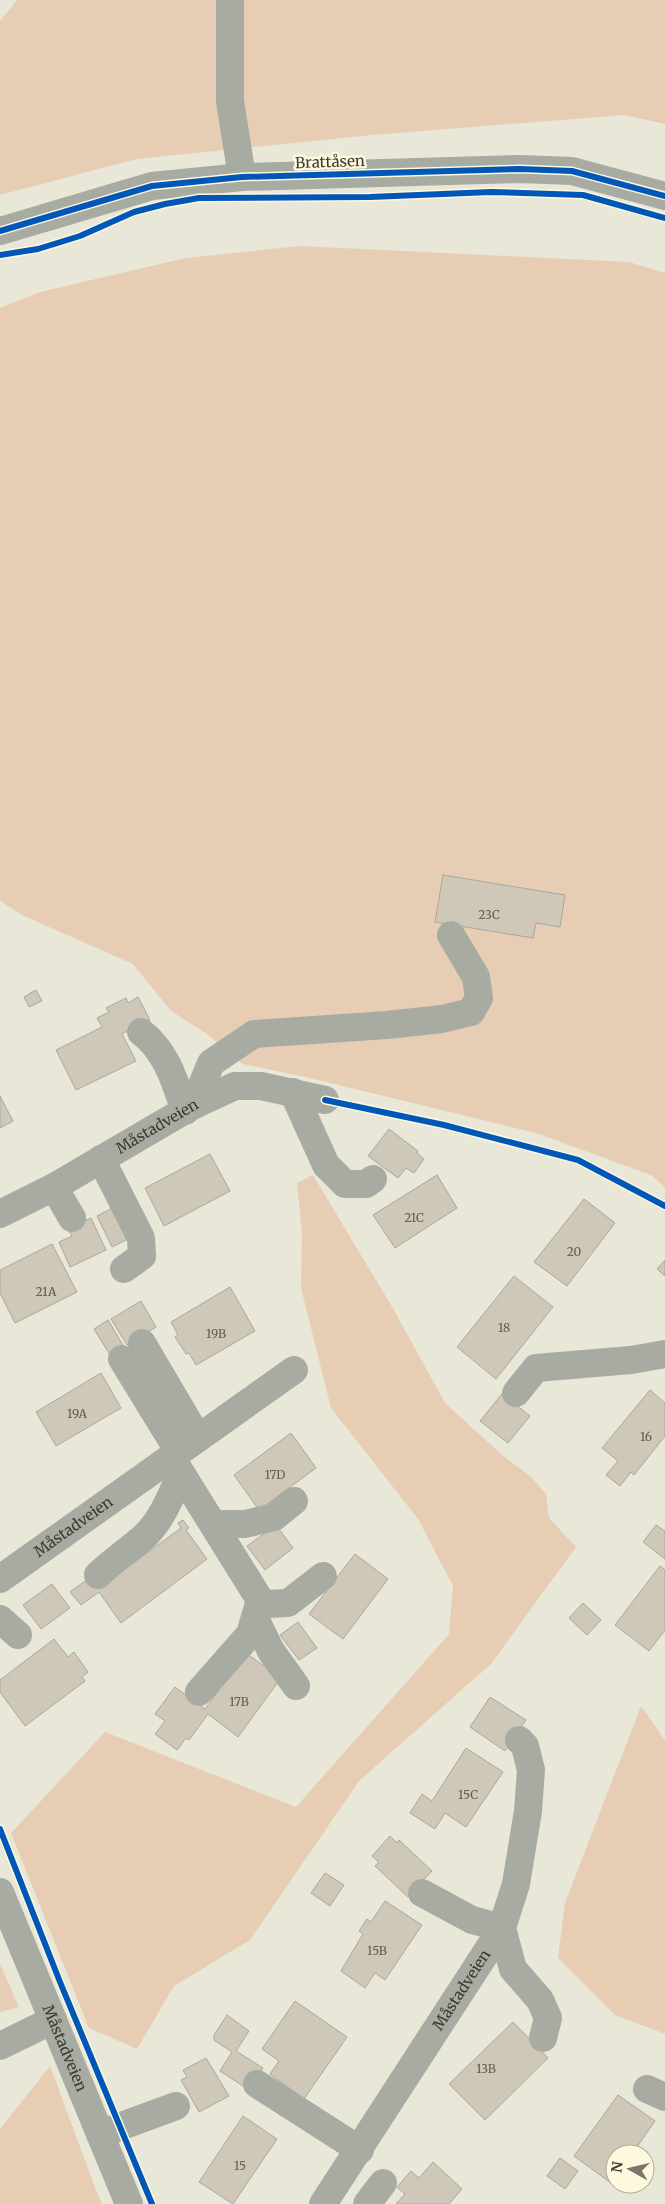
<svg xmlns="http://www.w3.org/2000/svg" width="665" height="2204" viewBox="0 0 665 2204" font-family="Merriweather,serif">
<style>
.green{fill:#e8cdb5}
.building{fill:#cfc8b8;stroke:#aaa79c}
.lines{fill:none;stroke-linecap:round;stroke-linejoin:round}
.minor{stroke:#a8aba2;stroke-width:28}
.cycleway-casing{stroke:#fef9de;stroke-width:9}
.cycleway{stroke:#0057b8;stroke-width:6}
.labels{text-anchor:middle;stroke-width:5;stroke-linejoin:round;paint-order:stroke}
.number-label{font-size:12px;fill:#615e52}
.street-label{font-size:15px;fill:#3c3a30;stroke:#fef9de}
</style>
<rect width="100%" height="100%" fill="#e9e7d8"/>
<g class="green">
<path d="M 17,0 L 665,0 L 665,124 L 625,115 L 372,135 L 137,159 L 0,195 L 0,21 Z"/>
<path d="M 300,246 L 629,262 L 665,273 L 665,1187 L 651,1175 L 536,1133 L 310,1078 L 243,1064 L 207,1034 L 171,1011 L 133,964 L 24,916 L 0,901 L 0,308 L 40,292 L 186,258 Z"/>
<path d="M 313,1175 L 394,1310 L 445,1403 L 502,1455 L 531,1477 L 546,1494 L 549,1518 L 576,1547 L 491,1664 L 359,1781 L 250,1940 L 174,1986 L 137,2049 L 89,2028 L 11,1833 L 105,1732 L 296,1807 L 449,1634 L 453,1586 L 418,1519 L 331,1408 L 301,1288 L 302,1234 L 297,1183 Z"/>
<path d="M 641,1706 L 665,1740 L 665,2034 L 615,2015 L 558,1958 L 565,1903 Z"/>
<path d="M 0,1964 L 19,2007 L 0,2012 Z"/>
<path d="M 50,2066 L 96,2190 L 102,2204 L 0,2204 L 0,2129 Z"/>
</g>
<g class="building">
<path d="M 443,875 L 565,895 L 560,927 L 536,923 L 533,938 L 435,922 Z"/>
<path d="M 36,990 L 42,1001 L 29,1007 L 24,997 Z"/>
<path d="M 138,997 L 150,1020 L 122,1034 L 136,1061 L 76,1090 L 56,1050 L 102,1027 L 97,1018 L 109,1012 L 106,1008 L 126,998 L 128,1003 Z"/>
<path d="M 0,1096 L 13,1121 L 0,1128 Z"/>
<path d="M 389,1129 L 418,1151 L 417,1153 L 424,1159 L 414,1173 L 406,1168 L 398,1178 L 368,1156 Z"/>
<path d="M 210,1154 L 230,1191 L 164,1226 L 145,1188 Z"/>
<path d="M 437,1175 L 457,1208 L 395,1248 L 373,1215 Z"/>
<path d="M 584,1199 L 615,1223 L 567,1286 L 534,1262 Z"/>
<path d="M 118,1205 L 134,1236 L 112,1247 L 97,1216 Z"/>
<path d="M 91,1218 L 106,1250 L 70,1267 L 59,1242 L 72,1236 L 68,1229 Z"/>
<path d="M 52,1244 L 77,1292 L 15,1323 L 0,1293 L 0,1270 Z"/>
<path d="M 665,1260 L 665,1276 L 657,1269 Z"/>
<path d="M 514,1276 L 553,1307 L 496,1379 L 457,1347 Z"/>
<path d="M 230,1287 L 255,1331 L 196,1365 L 189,1353 L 186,1354 L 175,1337 L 178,1335 L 171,1322 Z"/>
<path d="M 141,1301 L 156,1327 L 127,1345 L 111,1319 Z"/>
<path d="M 108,1320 L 124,1347 L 110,1355 L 94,1329 Z"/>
<path d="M 101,1373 L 121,1408 L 56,1446 L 36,1412 Z"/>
<path d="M 650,1390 L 665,1403 L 665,1436 L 634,1475 L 631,1472 L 620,1486 L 606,1475 L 618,1461 L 602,1448 Z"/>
<path d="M 502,1394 L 530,1416 L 508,1443 L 480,1421 Z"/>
<path d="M 291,1433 L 316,1468 L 259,1510 L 234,1475 Z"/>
<path d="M 183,1520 L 189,1528 L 186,1530 L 207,1559 L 121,1623 L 99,1592 L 81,1605 L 70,1592 L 92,1576 L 99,1588 L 181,1528 L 178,1523 Z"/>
<path d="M 276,1525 L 293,1548 L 265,1570 L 247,1546 Z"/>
<path d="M 656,1525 L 665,1531 L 665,1559 L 643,1542 Z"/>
<path d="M 355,1554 L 388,1579 L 343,1639 L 309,1614 Z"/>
<path d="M 660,1566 L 665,1570 L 665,1630 L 649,1651 L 615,1625 Z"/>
<path d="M 52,1584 L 70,1608 L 41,1629 L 23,1605 Z"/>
<path d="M 583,1603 L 601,1620 L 587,1635 L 569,1618 Z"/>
<path d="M 298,1622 L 317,1648 L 299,1660 L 280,1635 Z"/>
<path d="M 54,1639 L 68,1657 L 74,1652 L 88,1672 L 82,1677 L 85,1681 L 25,1726 L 0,1692 L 0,1680 Z"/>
<path d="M 246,1653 L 281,1678 L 238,1737 L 208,1714 L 189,1740 L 186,1738 L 177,1750 L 155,1734 L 165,1721 L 155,1714 L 175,1687 L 205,1709 Z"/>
<path d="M 490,1697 L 526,1720 L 505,1751 L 470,1727 Z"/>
<path d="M 466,1748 L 503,1772 L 466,1827 L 445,1813 L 435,1829 L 410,1813 L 422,1794 L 432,1801 Z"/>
<path d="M 390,1836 L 397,1843 L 399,1840 L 432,1871 L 408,1897 L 375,1866 L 379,1862 L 372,1856 Z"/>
<path d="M 325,1873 L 344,1885 L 330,1906 L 311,1893 Z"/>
<path d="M 385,1901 L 422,1925 L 385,1980 L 375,1973 L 365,1988 L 341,1971 L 363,1934 L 359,1931 L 367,1919 L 371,1922 Z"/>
<path d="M 295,2001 L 347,2037 L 304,2099 L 270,2074 L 279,2061 L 262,2049 Z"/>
<path d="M 227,2015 L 249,2031 L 236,2051 L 263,2068 L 249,2090 L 220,2071 L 232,2052 L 214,2040 L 214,2035 Z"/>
<path d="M 513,2022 L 548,2058 L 485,2120 L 449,2084 Z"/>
<path d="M 206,2058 L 229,2096 L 199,2112 L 181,2080 L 187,2077 L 183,2070 Z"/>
<path d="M 618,2095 L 655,2121 L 632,2154 L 615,2154 L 615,2177 L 611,2183 L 574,2156 Z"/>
<path d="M 243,2116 L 277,2139 L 233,2204 L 199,2182 Z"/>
<path d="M 560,2158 L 578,2171 L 565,2189 L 547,2176 Z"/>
<path d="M 433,2162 L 462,2189 L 449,2204 L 396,2204 L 405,2194 L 397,2187 L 411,2171 L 419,2178 Z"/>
</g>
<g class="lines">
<g class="minor">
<path d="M 230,0 L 230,101 L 242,177"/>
<path d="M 0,231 L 152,186 L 242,177 L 520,169 L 572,171 L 665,196"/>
<path d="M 141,1032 C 167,1052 175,1082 185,1111"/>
<path d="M 293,1092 L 326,1165 L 345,1184 L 366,1184 L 373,1179"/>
<path d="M 194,1105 L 211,1063 L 254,1034 L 387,1025 L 442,1019 L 471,1012 L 479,998 L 476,977 L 451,935"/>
<path d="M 101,1159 L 141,1238 L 142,1256 L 124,1269"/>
<path d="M 54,1187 L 72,1218"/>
<path id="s1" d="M 0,1214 L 54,1187 L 194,1105 L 235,1086 L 261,1086 L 325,1100"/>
<path d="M 142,1343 L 198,1438"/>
<path d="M 122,1359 L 179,1452"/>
<path d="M 516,1393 L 536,1368 L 631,1360 L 665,1354"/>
<path d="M 171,1457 L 260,1600 L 266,1604 L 288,1603 L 323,1576"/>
<path d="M 213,1524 L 245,1524 L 274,1517 L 294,1501"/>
<path d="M 98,1575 C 113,1560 131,1549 146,1535 C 163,1518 171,1495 181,1474"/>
<path id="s2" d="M 0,1579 L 294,1370"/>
<path d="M 255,1618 L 271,1651 L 296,1686"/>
<path d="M 0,1619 L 18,1635"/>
<path d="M 199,1692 L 250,1634 L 260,1600"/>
<path d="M 519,1740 L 525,1746 L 531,1770 L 528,1811 L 516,1884 L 502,1928 L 513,1969 L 540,2000 L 548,2018 L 543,2038"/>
<path id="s3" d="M 0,1892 L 129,2204"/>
<path d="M 422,1893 L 472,1920 L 502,1928"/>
<path d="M 0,2046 L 53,2020"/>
<path d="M 257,2084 L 360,2150"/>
<path d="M 647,2089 L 665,2097"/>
<path d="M 100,2134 L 176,2106"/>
<path id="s4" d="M 323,2204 L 502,1928"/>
<path d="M 367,2204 L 383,2183"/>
</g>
<defs>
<g id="cycleway">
<path d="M 0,231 L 152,186 L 242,177 L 520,169 L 572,171 L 665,196"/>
<path d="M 0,255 L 38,249 L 80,236 L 134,212 L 165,204 L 199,198 L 370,197 L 491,192 L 583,195 L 665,218"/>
<path d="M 325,1100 L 444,1125 L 578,1160 L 665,1206"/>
<path d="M 0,1829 L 60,1982 L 152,2204"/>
</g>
</defs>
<use href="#cycleway" class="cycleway-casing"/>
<use href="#cycleway" class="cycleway"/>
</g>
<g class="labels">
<g class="number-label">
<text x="489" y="919">23C</text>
<text x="414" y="1222">21C</text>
<text x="574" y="1256">20</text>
<text x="46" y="1296">21A</text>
<text x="504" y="1332">18</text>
<text x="216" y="1338">19B</text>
<text x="77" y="1418">19A</text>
<text x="646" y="1441">16</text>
<text x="275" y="1479">17D</text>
<text x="239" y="1706">17B</text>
<text x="468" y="1799">15C</text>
<text x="377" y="1955">15B</text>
<text x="486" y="2073">13B</text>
<text x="240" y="2170">15</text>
</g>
<g class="street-label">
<text transform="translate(330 162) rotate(-2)" y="5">Brattåsen</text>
<text dy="5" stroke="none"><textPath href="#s1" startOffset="180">Måstadveien</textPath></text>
<text dy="5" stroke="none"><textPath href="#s2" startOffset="90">Måstadveien</textPath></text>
<text dy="5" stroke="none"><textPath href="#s4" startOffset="255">Måstadveien</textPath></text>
<text dy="5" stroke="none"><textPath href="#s3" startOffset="169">Måstadveien</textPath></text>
</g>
</g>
<g transform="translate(630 2169) rotate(278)"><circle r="24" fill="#fef9de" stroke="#b0ad98"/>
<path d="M0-4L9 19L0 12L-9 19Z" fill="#79776b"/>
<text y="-8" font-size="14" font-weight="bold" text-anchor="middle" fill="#3c3a30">N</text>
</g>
</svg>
